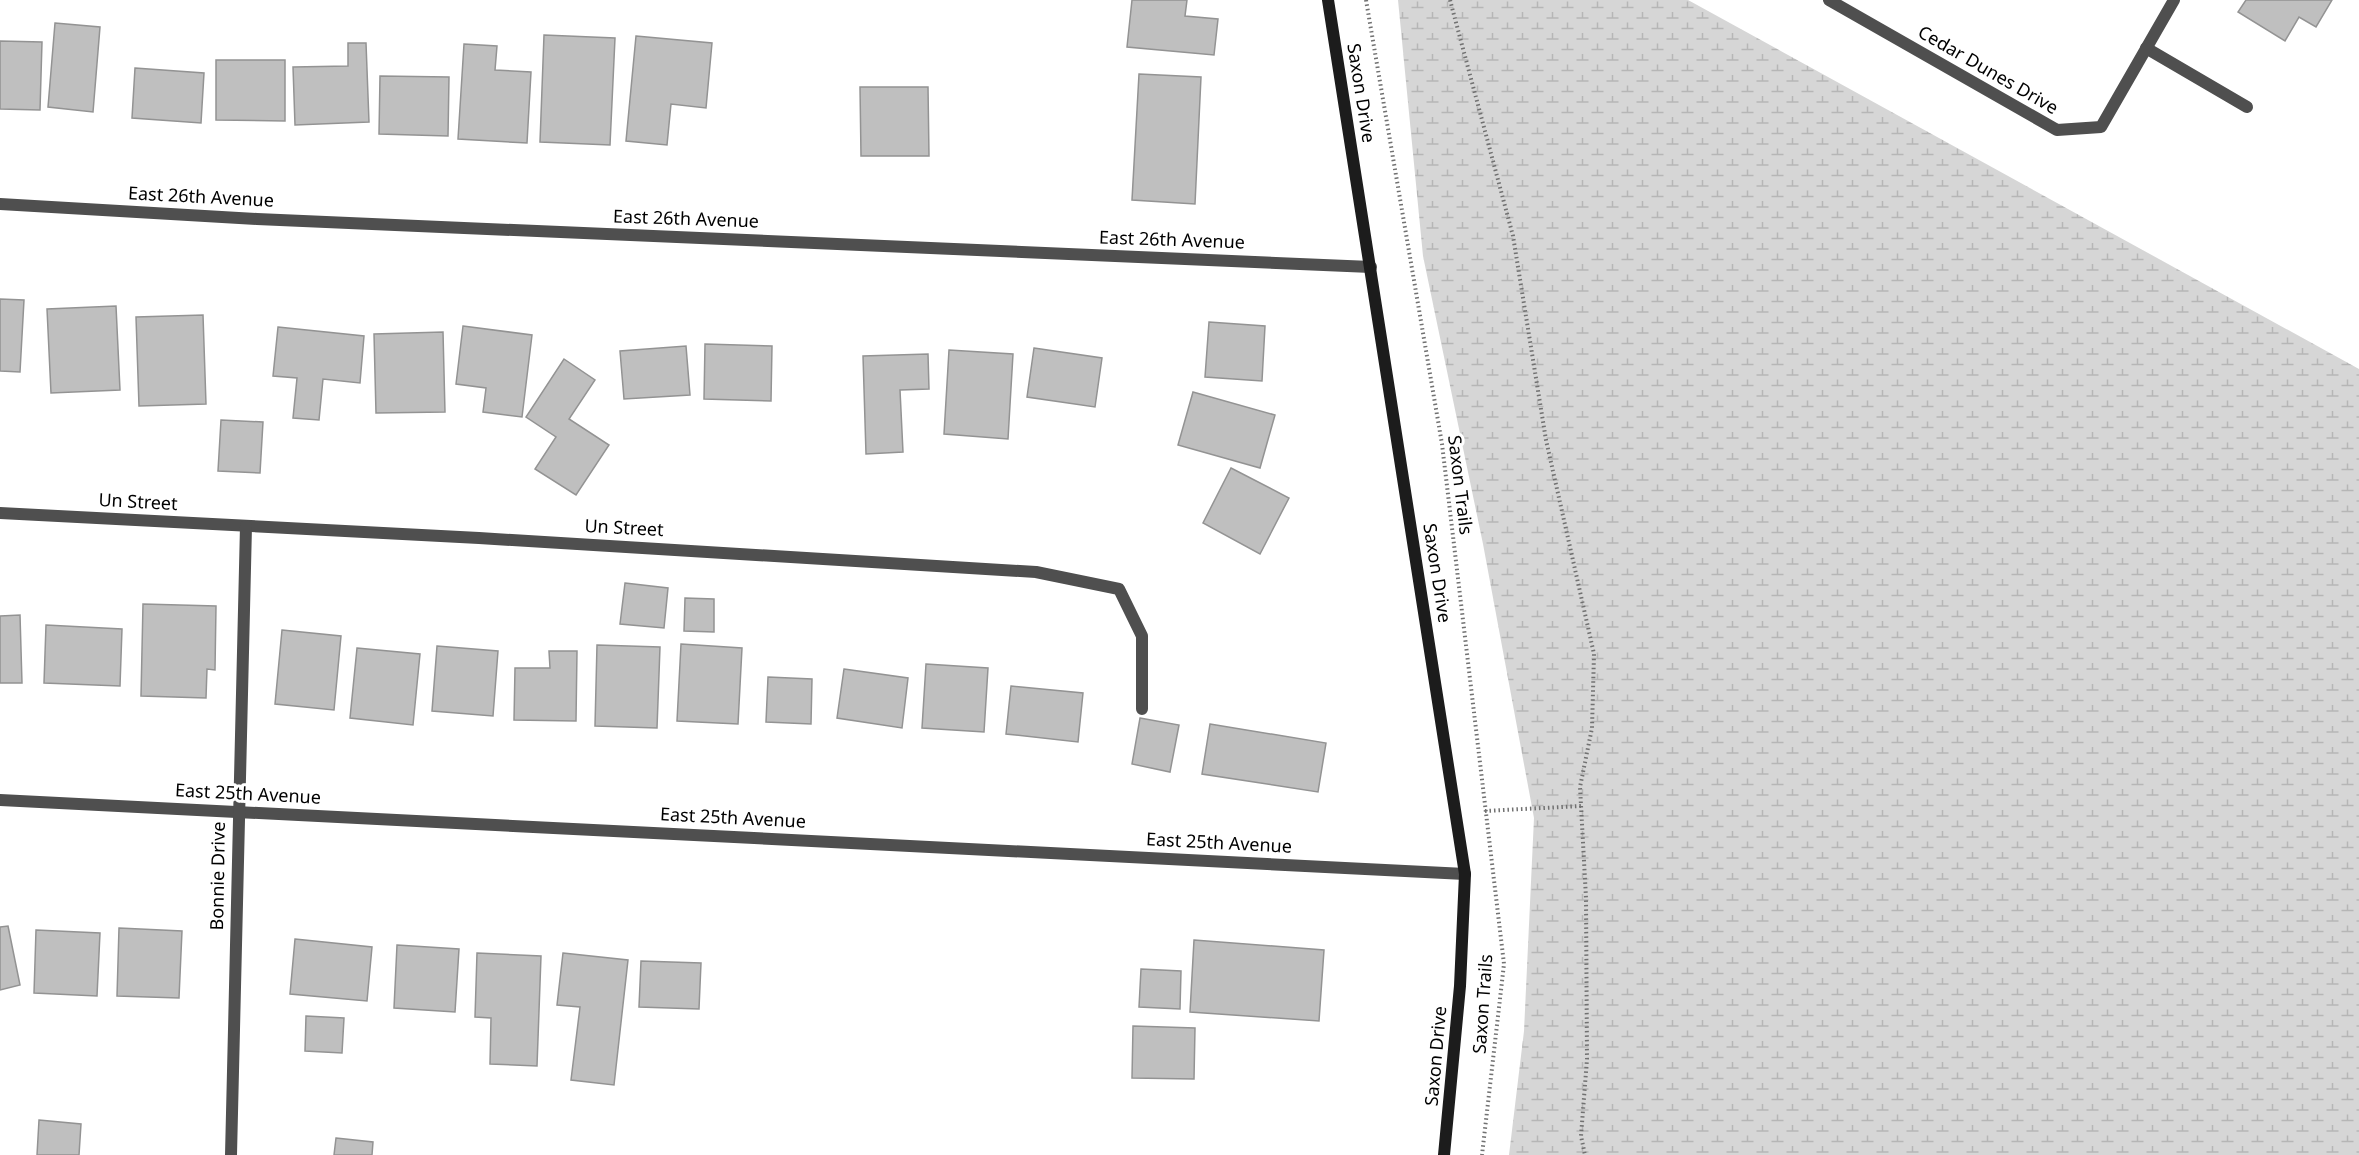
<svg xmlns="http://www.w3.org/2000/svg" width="2359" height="1155" viewBox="0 0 2359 1155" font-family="'Noto Sans',sans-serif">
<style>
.wetland{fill:url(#wetland-marsh)}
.building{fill:#bfbfbf;stroke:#939393;stroke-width:1.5}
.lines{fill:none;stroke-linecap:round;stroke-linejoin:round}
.path{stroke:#717171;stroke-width:4;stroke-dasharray:1.5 3;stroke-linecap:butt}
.lane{stroke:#4f4f4f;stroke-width:12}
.street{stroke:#4f4f4f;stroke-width:12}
.secondary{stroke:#1c1c1c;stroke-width:12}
.labels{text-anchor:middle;stroke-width:6;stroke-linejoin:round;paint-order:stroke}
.street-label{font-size:18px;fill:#000;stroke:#fff}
</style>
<defs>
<pattern id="wetland-marsh" width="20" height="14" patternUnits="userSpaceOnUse" patternTransform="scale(1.5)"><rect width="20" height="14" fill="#d6d6d6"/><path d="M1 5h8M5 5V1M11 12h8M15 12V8" fill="none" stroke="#b6b6b6"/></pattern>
</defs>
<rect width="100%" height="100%" fill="#fff"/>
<path class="wetland" d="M 1398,0 L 1688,0 L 2359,369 L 2359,1155 L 1509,1155 L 1524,1031 L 1534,818 L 1483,544 L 1423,256 Z"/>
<g class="building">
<path d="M 1132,0 L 1187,0 L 1185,16 L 1218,19 L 1214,55 L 1127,47 Z"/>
<path d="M 2246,0 L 2332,0 L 2316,27 L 2299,17 L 2285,41 L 2238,12 Z"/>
<path d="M 55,23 L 100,27 L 93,112 L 48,107 Z"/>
<path d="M 544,35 L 615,38 L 610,145 L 540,142 Z"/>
<path d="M 636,36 L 712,43 L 706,108 L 671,104 L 667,145 L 626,141 Z"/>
<path d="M 0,41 L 42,42 L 40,110 L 0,109 Z"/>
<path d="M 348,43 L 366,43 L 369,122 L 295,125 L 293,67 L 348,66 Z"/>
<path d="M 464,44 L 497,46 L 495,70 L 531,72 L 527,143 L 458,139 Z"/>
<path d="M 216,60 L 285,60 L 285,121 L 216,120 Z"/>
<path d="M 135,68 L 204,73 L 201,123 L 132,118 Z"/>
<path d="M 1139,74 L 1201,77 L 1195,204 L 1132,200 Z"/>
<path d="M 380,76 L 449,77 L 448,136 L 379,134 Z"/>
<path d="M 860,87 L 928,87 L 929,156 L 861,156 Z"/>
<path d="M 0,299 L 24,300 L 20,372 L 0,371 Z"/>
<path d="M 116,306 L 120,390 L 51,393 L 47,309 Z"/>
<path d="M 203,315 L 206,404 L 139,406 L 136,317 Z"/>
<path d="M 1209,322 L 1265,326 L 1262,381 L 1205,377 Z"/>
<path d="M 463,326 L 532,335 L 522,417 L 483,412 L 486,388 L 456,384 Z"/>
<path d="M 278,327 L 364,336 L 360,383 L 323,379 L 319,420 L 293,418 L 297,378 L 273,376 Z"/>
<path d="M 443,332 L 445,412 L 376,413 L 374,334 Z"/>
<path d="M 705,344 L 772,346 L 771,401 L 704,399 Z"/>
<path d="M 686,346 L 690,395 L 624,399 L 620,351 Z"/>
<path d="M 1034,348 L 1102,358 L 1095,407 L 1027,397 Z"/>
<path d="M 949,350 L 1013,354 L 1008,439 L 944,434 Z"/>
<path d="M 928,354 L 929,389 L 900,390 L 903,452 L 866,454 L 863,356 Z"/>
<path d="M 564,359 L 595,380 L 569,419 L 609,445 L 576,495 L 535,469 L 556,437 L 526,417 Z"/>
<path d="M 1193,392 L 1275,415 L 1260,468 L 1178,445 Z"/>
<path d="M 221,420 L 263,422 L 260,473 L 218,471 Z"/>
<path d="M 1231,468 L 1289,498 L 1260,554 L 1203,523 Z"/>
<path d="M 625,583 L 668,588 L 664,628 L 620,624 Z"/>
<path d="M 685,598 L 714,599 L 714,632 L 684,631 Z"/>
<path d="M 143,604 L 216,606 L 215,670 L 207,669 L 206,698 L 141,696 Z"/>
<path d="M 20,615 L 22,683 L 0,683 L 0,616 Z"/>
<path d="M 46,625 L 122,629 L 120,686 L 44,683 Z"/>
<path d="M 282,630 L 341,636 L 334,710 L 275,704 Z"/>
<path d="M 681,644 L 742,648 L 738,724 L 677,721 Z"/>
<path d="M 597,645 L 660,647 L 657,728 L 595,726 Z"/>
<path d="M 437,646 L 498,651 L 493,716 L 432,711 Z"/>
<path d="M 357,648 L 420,654 L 413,725 L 350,718 Z"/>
<path d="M 549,651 L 577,651 L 576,721 L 514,720 L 515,668 L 550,668 Z"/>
<path d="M 926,664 L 988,668 L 984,732 L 922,728 Z"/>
<path d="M 844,669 L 908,678 L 902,728 L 837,718 Z"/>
<path d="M 768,677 L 812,679 L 811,724 L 766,722 Z"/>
<path d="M 1011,686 L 1083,693 L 1078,742 L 1006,734 Z"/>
<path d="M 1140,718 L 1179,725 L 1170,772 L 1132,764 Z"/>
<path d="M 1210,724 L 1326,743 L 1318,792 L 1202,774 Z"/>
<path d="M 8,926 L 20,985 L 0,990 L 0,927 Z"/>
<path d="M 119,928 L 182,931 L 179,998 L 117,996 Z"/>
<path d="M 36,930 L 100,933 L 97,996 L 34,993 Z"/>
<path d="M 295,939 L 372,947 L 367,1001 L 290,994 Z"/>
<path d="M 1194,940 L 1324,950 L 1319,1021 L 1190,1012 Z"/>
<path d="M 397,945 L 459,949 L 455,1012 L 394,1008 Z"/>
<path d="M 477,953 L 541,956 L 537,1066 L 490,1064 L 491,1018 L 475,1017 Z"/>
<path d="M 563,953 L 628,960 L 614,1085 L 571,1080 L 580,1007 L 557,1005 Z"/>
<path d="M 641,961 L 701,963 L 699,1009 L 639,1007 Z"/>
<path d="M 1141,969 L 1181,971 L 1180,1009 L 1139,1007 Z"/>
<path d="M 306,1016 L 344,1018 L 342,1053 L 305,1051 Z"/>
<path d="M 1133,1026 L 1195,1028 L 1194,1079 L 1132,1078 Z"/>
<path d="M 39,1120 L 81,1124 L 79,1155 L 37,1155 Z"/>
<path d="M 336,1138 L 373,1142 L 372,1155 L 334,1155 Z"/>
</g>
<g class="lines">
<g class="path">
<path d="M 1366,0 L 1442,444 L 1504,964 L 1482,1155"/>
<path d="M 1450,0 L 1513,236 L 1546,440 L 1594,654 L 1592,728 L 1580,787 L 1586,898 L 1587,1059 L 1581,1136 L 1585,1155"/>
<path d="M 1485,811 L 1581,806"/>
</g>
<path class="lane" d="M 2146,48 L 2247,107"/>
<g class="street">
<path d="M 1829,0 L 2057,130 L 2101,127 L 2174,0"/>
<path d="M 0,204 L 257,219 L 1371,267"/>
<path d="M 0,513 L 479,538 L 1036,572 L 1119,589 L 1142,636 L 1142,709"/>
<path d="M 0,800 L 1465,874"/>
<path d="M 231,1155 L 246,526"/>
</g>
<path class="secondary" d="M 1328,0 L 1465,874 L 1460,986 L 1444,1155"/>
</g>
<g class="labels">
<g class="street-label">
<text transform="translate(1988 70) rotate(30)" y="6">Cedar Dunes Drive</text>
<text transform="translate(1361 93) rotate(81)" y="6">Saxon Drive</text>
<text transform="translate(201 197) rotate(3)" y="6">East 26th Avenue</text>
<text transform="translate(686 219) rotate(2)" y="6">East 26th Avenue</text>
<text transform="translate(1172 240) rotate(2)" y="6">East 26th Avenue</text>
<text transform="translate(1460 485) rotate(83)" y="6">Saxon Trails</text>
<text transform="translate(138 502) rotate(3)" y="6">Un Street</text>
<text transform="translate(624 528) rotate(3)" y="6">Un Street</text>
<text transform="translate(1437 573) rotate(81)" y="6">Saxon Drive</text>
<text transform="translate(248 794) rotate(3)" y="6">East 25th Avenue</text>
<text transform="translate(733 818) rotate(3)" y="6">East 25th Avenue</text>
<text transform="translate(1219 843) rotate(3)" y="6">East 25th Avenue</text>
<text transform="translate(218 876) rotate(-89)" y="6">Bonnie Drive</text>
<text transform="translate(1483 1004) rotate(-86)" y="6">Saxon Trails</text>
<text transform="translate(1436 1056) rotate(-85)" y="6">Saxon Drive</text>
</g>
</g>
</svg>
